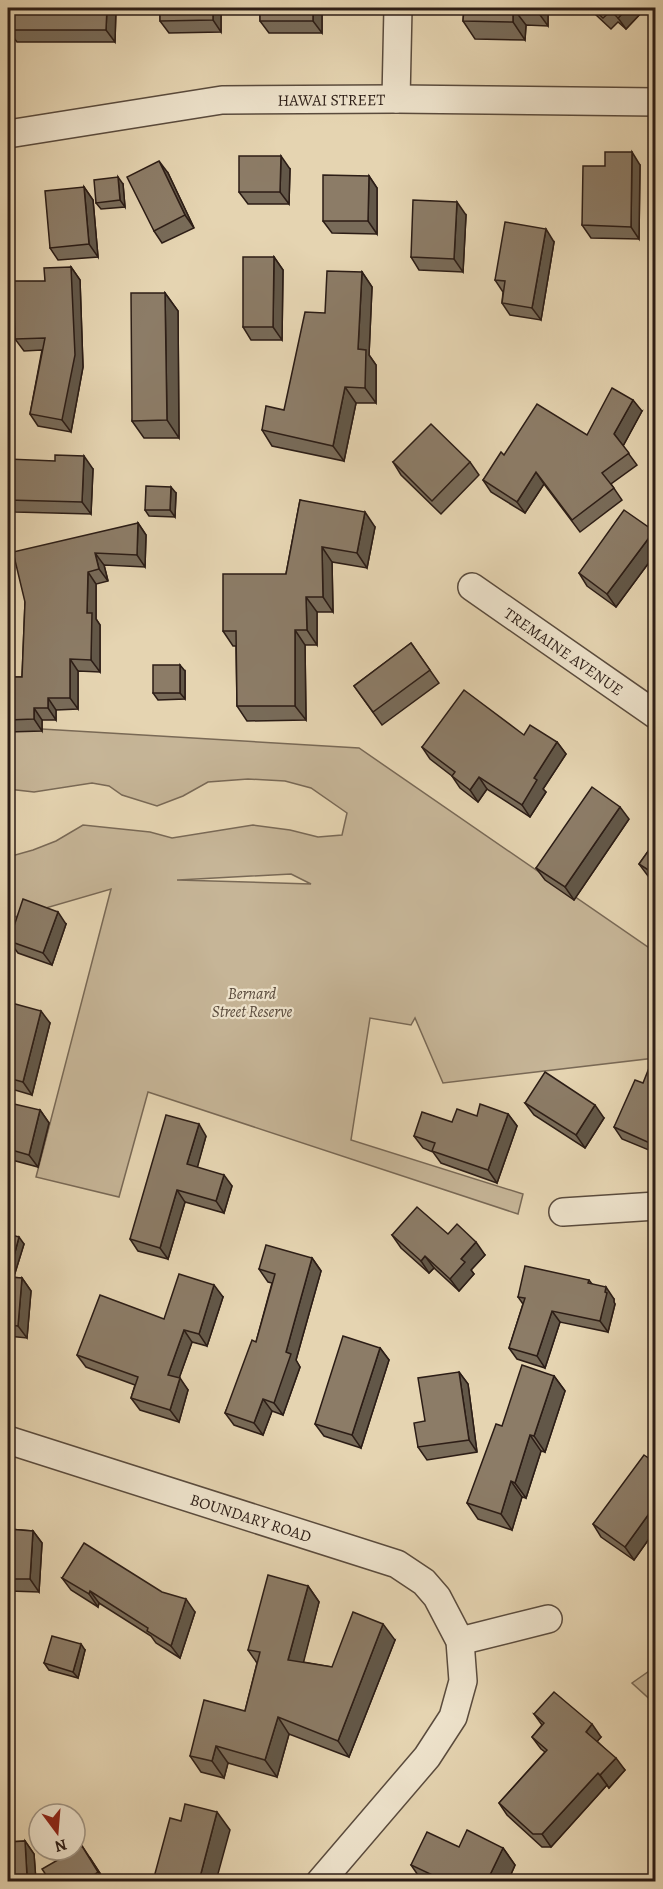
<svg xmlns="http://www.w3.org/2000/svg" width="663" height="1889" viewBox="0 0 663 1889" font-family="Alegreya,serif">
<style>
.green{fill:#c6b597;stroke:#796956;stroke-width:1.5;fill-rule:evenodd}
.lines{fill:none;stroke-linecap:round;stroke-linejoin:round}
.minor-casing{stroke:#5a4b3d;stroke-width:30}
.minor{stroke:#eee3cc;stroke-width:27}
.wall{fill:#786b59;stroke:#2c1d16;stroke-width:1.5}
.shaded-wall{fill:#625748;stroke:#2c1d16;stroke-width:1.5}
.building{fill:#8c7c67;stroke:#2c1d16;stroke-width:1.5}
.labels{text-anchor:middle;stroke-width:4.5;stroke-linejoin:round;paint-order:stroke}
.street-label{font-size:16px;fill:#2c1d16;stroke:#eee3cc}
.park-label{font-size:16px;font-style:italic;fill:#5a4b3d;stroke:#eee3cc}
</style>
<rect width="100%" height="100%" fill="#e5d4b1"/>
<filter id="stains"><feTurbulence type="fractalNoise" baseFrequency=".00333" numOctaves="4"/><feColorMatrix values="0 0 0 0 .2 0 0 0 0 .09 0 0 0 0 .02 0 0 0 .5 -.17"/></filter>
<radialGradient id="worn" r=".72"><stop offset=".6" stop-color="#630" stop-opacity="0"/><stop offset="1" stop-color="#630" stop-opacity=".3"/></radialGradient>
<g class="green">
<path d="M 8,727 L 359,748 L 655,952 L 655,1058 L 443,1083 L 415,1018 L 411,1025 L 370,1018 L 351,1140 L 523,1194 L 518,1214 L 148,1092 L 119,1197 L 36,1177 L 111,889 L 8,919 L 8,857 L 33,850 L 56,841 L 83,825 L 150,832 L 172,838 L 253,825 L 290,830 L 318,837 L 342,835 L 347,813 L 311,788 L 285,781 L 248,779 L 208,782 L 183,796 L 157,806 L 122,795 L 109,786 L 92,783 L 34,792 L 8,789 ZM 291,874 L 311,884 L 177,880 L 178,880 Z"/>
<path d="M 655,1667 L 655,1704 L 632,1683 Z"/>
</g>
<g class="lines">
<defs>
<g id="minor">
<path d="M 396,99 L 398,8"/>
<path id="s1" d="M 8,134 L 222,100 L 396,99 L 656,102"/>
<path id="s2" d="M 472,587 L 656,715"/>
<path d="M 563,1212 L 656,1206"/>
<path id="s3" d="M 8,1440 L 397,1564 L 424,1582 L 437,1597 L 460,1641 L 463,1681 L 453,1717 L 427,1757 L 320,1882"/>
<path d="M 460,1641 L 548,1619"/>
</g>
</defs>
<use href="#minor" class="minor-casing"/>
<use href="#minor" class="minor"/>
</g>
<g class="wall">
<path d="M 9,8 L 322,8 L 322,33 L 269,33 L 260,21 L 260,9 L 221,10 L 221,32 L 169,33 L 160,21 L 160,9 L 116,9 L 116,8 L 115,42 L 17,42 L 8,30 Z"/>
<path d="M 464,8 L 548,8 L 548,26 L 526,25 L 525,40 L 475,39 L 463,21 Z"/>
<path d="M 591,8 L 640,8 L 643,11 L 626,29 L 618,22 L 611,29 L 595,14 Z"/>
<path d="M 640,165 L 639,239 L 591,238 L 582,225 L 605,166 Z"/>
<path d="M 290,169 L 289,204 L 248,204 L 239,192 Z"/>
<path d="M 168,173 L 194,228 L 162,243 L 154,231 Z"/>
<path d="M 369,176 L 377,188 L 377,234 L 332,233 L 323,221 Z"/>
<path d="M 123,184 L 125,207 L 101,209 L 96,203 Z"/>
<path d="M 84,187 L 93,200 L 98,257 L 58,260 L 50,248 Z"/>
<path d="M 466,215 L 463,272 L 419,270 L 411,257 Z"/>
<path d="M 554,242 L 541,320 L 510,315 L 502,303 L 503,292 L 495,280 Z"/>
<path d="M 274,257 L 283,270 L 282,340 L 251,340 L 243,327 Z"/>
<path d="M 71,267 L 80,280 L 83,367 L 71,432 L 38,426 L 30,414 L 42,350 L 24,351 L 15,339 L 45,281 Z"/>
<path d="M 362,272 L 372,287 L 369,355 L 376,365 L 376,403 L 356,403 L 344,461 L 272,446 L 262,430 L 284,410 L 325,313 Z"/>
<path d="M 165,293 L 178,311 L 179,438 L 144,438 L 132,421 Z"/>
<path d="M 642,411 L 623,446 L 637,465 L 611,484 L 622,500 L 580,532 L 544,484 L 525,513 L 491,492 L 483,480 L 504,455 L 587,435 Z"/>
<path d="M 8,459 L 93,469 L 91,514 L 15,512 L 8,502 Z"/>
<path d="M 393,462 L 470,462 L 479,475 L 441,514 L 401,475 Z"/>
<path d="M 176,493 L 175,517 L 149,516 L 145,510 Z"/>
<path d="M 300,500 L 375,527 L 367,568 L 332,562 L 333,612 L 317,612 L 317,645 L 305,645 L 306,720 L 247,721 L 237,706 L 236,646 L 233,646 L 223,631 L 286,574 Z"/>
<path d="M 138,523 L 146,535 L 145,567 L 104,565 L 108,581 L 96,584 L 96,619 L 100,625 L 100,672 L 78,671 L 78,709 L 56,710 L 56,720 L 42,720 L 42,731 L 8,732 L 8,677 L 22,677 L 25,602 Z"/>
<path d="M 654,531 L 656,533 L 656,553 L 616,607 L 587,586 L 579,573 Z"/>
<path d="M 411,643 L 439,683 L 382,725 L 354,686 Z"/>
<path d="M 185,671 L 185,699 L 158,700 L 153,693 Z"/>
<path d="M 524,735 L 557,742 L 566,754 L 543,789 L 546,792 L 530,817 L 487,789 L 478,802 L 460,788 L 452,776 L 430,759 L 422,747 Z"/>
<path d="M 629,819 L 574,900 L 545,880 L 536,868 Z"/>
<path d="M 656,840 L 656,882 L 648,876 L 639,864 Z"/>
<path d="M 66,924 L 52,965 L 18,953 L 9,941 Z"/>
<path d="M 8,1002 L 50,1023 L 32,1095 L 8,1088 Z"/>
<path d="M 656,1065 L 656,1153 L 622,1139 L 614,1127 Z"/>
<path d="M 525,1103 L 604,1118 L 585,1148 L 534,1115 Z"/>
<path d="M 40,1110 L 49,1123 L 38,1167 L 12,1160 L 8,1154 L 8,1131 Z"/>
<path d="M 508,1114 L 517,1126 L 497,1183 L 441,1163 L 433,1152 L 423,1148 L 414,1136 L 452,1122 L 477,1116 Z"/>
<path d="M 206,1136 L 197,1167 L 232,1186 L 224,1213 L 185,1202 L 168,1259 L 138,1251 L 130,1239 Z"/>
<path d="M 8,1234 L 24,1244 L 15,1273 L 8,1271 Z"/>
<path d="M 448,1234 L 485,1255 L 471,1270 L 474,1274 L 459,1291 L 434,1268 L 429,1273 L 401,1248 L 392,1235 Z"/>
<path d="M 312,1258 L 321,1271 L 296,1360 L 300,1367 L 283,1415 L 272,1411 L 263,1435 L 234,1425 L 225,1413 L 256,1342 L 272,1283 L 268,1282 L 259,1269 Z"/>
<path d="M 8,1277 L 22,1278 L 31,1291 L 27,1338 L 8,1336 Z"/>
<path d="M 589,1280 L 592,1284 L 614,1299 L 614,1302 L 615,1304 L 608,1332 L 560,1322 L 545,1368 L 517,1359 L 509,1348 L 523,1304 L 518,1297 Z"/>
<path d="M 223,1297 L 207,1346 L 192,1342 L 179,1378 L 188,1390 L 179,1422 L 140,1410 L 131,1398 L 135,1385 L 86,1367 L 77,1355 L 164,1319 Z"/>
<path d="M 380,1348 L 389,1360 L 361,1448 L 324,1436 L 315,1424 Z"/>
<path d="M 459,1372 L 468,1384 L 477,1452 L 427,1460 L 418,1447 L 425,1421 Z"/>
<path d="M 554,1376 L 565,1391 L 545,1452 L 541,1451 L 526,1498 L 522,1497 L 512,1530 L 478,1519 L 467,1503 L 502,1426 Z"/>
<path d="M 656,1458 L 656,1529 L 634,1560 L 601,1537 L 593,1524 Z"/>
<path d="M 8,1529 L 33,1531 L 42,1543 L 39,1592 L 9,1591 L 8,1588 Z"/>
<path d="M 62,1578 L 195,1612 L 180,1658 L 156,1643 L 151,1636 L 99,1603 L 98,1607 L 71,1590 Z"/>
<path d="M 308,1586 L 319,1602 L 303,1662 L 332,1667 L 395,1640 L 349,1757 L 289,1734 L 277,1777 L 228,1763 L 224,1778 L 201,1772 L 190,1756 L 245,1711 L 257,1663 L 248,1650 Z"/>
<path d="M 85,1650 L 78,1678 L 49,1670 L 44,1663 Z"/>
<path d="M 534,1714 L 601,1737 L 597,1741 L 625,1770 L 609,1788 L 607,1785 L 551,1847 L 542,1847 L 507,1815 L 499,1803 L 545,1752 L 541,1749 L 532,1737 L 542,1725 Z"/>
<path d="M 25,1841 L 34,1854 L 36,1881 L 8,1881 L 8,1842 Z"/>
<path d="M 503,1848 L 515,1865 L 508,1881 L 422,1881 L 411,1865 Z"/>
<path d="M 90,1858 L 105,1881 L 50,1881 Z"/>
</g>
<g class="shaded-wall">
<path d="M 107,8 L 116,8 L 115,42 L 106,30 Z"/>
<path d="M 213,8 L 219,8 L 221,10 L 221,32 L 213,20 Z"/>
<path d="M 313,8 L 322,8 L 322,33 L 313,21 Z"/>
<path d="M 513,8 L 526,25 L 525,40 L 513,22 Z"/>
<path d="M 535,8 L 548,8 L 548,26 Z"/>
<path d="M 628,8 L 640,8 L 643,11 L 626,29 L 618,18 Z"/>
<path d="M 632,152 L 640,165 L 639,239 L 631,227 Z"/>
<path d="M 281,156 L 290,169 L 289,204 L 280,192 Z"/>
<path d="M 159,161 L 168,173 L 194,228 L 185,215 Z"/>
<path d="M 369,176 L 377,188 L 377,234 L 368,221 Z"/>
<path d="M 118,177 L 123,184 L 125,207 L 120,200 Z"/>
<path d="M 84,187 L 93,200 L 98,257 L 89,244 Z"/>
<path d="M 457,202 L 466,215 L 463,272 L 454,259 Z"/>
<path d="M 546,229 L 554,242 L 541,320 L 532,308 Z"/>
<path d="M 274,257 L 283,270 L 282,340 L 273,327 Z"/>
<path d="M 71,267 L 80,280 L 83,367 L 71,432 L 62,420 Z"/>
<path d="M 362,272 L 372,287 L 369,355 L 376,365 L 376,403 L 365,388 L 358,349 Z"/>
<path d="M 165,293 L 178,311 L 179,438 L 167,420 Z"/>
<path d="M 345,387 L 356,403 L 344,461 L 333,446 Z"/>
<path d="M 633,400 L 642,411 L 623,446 L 614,434 Z"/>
<path d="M 84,456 L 93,469 L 91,514 L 82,502 Z"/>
<path d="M 536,472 L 544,484 L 525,513 L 517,502 Z"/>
<path d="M 171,487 L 176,493 L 175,517 L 170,510 Z"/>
<path d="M 365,512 L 375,527 L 367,568 L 357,553 Z"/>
<path d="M 138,523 L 146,535 L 145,567 L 137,555 Z"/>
<path d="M 654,531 L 656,533 L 656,553 L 616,607 L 607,594 Z"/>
<path d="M 322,547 L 332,562 L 333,612 L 323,597 Z"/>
<path d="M 95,553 L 104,565 L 108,581 L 99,569 Z"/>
<path d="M 88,572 L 96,584 L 96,619 L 100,625 L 100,672 L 91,660 L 87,613 Z"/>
<path d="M 306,597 L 317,612 L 317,645 L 307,630 Z"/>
<path d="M 295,630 L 305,645 L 306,720 L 295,706 Z"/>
<path d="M 70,659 L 78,671 L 78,709 L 70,698 Z"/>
<path d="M 180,665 L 185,671 L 185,699 L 180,693 Z"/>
<path d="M 48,698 L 56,710 L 56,720 L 48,708 Z"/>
<path d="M 34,708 L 42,720 L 42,731 L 34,719 Z"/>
<path d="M 557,742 L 566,754 L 543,789 L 546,792 L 530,817 L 522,805 L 534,778 Z"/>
<path d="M 479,777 L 487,789 L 478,802 L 470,790 Z"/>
<path d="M 620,807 L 629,819 L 574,900 L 565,887 Z"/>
<path d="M 58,912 L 66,924 L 52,965 L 43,953 Z"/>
<path d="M 41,1011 L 50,1023 L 32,1095 L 23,1082 Z"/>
<path d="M 595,1105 L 604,1118 L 585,1148 L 576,1135 Z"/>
<path d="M 40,1110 L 49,1123 L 38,1167 L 29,1155 Z"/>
<path d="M 508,1114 L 517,1126 L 497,1183 L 488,1170 Z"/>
<path d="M 199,1124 L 206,1136 L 195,1176 L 187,1164 Z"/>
<path d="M 654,1139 L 656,1141 L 656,1148 L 652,1144 Z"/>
<path d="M 224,1175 L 232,1186 L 224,1213 L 216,1201 Z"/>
<path d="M 177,1190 L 185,1202 L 168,1259 L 160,1248 Z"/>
<path d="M 19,1237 L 24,1244 L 15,1273 L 11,1267 Z"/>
<path d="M 476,1242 L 485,1255 L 471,1270 L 474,1274 L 459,1291 L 450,1279 L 461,1259 Z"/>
<path d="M 425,1256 L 434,1268 L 429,1273 L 421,1261 Z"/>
<path d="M 312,1258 L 321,1271 L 296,1360 L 300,1367 L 283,1415 L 274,1403 L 286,1352 Z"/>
<path d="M 22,1278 L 31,1291 L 27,1338 L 18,1326 Z"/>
<path d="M 214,1285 L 223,1297 L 207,1346 L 199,1334 Z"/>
<path d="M 606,1287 L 614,1299 L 614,1302 L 615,1304 L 608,1332 L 600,1321 Z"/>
<path d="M 552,1311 L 560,1322 L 545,1368 L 537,1356 Z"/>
<path d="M 184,1330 L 192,1342 L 176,1387 L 168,1375 Z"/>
<path d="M 380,1348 L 389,1360 L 361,1448 L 352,1435 Z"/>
<path d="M 459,1372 L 468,1384 L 477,1452 L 469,1440 Z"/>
<path d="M 554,1376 L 565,1391 L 545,1452 L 534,1436 Z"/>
<path d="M 180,1378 L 188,1390 L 179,1422 L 170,1410 Z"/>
<path d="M 263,1399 L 272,1411 L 263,1435 L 254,1423 Z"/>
<path d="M 530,1435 L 541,1451 L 526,1498 L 515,1483 Z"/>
<path d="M 511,1481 L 522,1497 L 512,1530 L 501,1514 Z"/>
<path d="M 656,1504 L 656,1529 L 634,1560 L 625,1547 Z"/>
<path d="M 33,1531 L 42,1543 L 39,1592 L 30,1579 Z"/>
<path d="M 308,1586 L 319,1602 L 300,1676 L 288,1660 Z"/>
<path d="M 90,1591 L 99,1603 L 98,1607 L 89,1594 Z"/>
<path d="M 186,1599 L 195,1612 L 180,1658 L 171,1646 Z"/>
<path d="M 383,1624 L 395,1640 L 349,1757 L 338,1741 Z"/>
<path d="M 81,1644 L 85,1650 L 78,1678 L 73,1672 Z"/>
<path d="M 278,1717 L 289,1734 L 277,1777 L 265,1760 Z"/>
<path d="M 592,1724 L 601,1737 L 595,1744 L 586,1732 Z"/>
<path d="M 216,1746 L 228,1763 L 224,1778 L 212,1761 Z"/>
<path d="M 616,1758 L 625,1770 L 609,1788 L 600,1775 Z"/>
<path d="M 598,1773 L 607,1785 L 551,1847 L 542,1834 Z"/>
<path d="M 217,1812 L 230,1830 L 216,1881 L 199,1881 Z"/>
<path d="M 25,1841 L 34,1854 L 36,1881 L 31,1881 L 27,1876 Z"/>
<path d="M 82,1846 L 90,1858 L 105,1881 L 98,1872 Z"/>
<path d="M 503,1848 L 515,1865 L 508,1881 L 487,1881 Z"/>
</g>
<g class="building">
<path d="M 9,8 L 107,8 L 106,30 L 8,30 Z"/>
<path d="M 160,8 L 213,8 L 213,20 L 160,21 Z"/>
<rect x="260" y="8" width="53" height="13"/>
<path d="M 464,8 L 535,8 L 513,8 L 513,22 L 463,21 Z"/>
<path d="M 592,8 L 628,8 L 618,18 L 611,11 L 603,18 Z"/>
<path d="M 605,152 L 632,152 L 631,227 L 582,225 L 583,166 L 605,166 Z"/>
<path d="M 239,156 L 281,156 L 280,192 L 239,192 Z"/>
<path d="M 159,161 L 185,215 L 154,231 L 127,177 Z"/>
<path d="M 323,175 L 369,176 L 368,221 L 323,221 Z"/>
<path d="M 118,177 L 120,200 L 96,203 L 94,180 Z"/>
<path d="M 84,187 L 89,244 L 50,248 L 45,191 Z"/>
<path d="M 413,200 L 457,202 L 454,259 L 411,257 Z"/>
<path d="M 505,222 L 546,229 L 532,308 L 502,303 L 505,281 L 495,280 Z"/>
<path d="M 243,257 L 274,257 L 273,327 L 243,327 Z"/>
<path d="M 71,267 L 75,355 L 62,420 L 30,414 L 45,338 L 15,339 L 13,281 L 45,281 L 44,268 Z"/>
<path d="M 327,271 L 362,272 L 358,349 L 366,350 L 365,388 L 345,387 L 333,446 L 262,430 L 266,406 L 284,410 L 305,312 L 325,313 Z"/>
<path d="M 131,293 L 165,293 L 167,420 L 132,421 Z"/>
<path d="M 612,388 L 633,400 L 614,434 L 629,453 L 602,473 L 614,488 L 572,520 L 536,472 L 517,502 L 483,480 L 501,452 L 504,455 L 537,404 L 587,435 Z"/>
<path d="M 431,424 L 470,462 L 432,501 L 393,462 Z"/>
<path d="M 55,455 L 84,456 L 82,502 L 8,500 L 8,459 L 55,461 Z"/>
<path d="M 146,486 L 171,487 L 170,510 L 145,510 Z"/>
<path d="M 300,500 L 365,512 L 357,553 L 322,547 L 323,597 L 306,597 L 307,630 L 295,630 L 295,706 L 237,706 L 236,631 L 223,631 L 223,574 L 286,574 Z"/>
<path d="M 624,510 L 654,531 L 607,594 L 579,573 Z"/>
<path d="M 138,523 L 137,555 L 95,553 L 99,569 L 88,572 L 87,613 L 92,613 L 91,660 L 70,659 L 70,698 L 48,698 L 48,708 L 34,708 L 34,719 L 8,720 L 8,677 L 22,677 L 25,602 L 13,552 Z"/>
<path d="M 411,643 L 430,670 L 373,712 L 354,686 Z"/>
<rect x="153" y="665" width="27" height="28"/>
<path d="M 464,690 L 524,735 L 530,725 L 557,742 L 534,778 L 537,780 L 522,805 L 479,777 L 470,790 L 452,776 L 455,772 L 422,747 Z"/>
<path d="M 592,787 L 620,807 L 565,887 L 536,868 Z"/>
<path d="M 656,840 L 656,875 L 639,864 Z"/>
<path d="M 23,899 L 58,912 L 43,953 L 9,941 Z"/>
<path d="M 8,1002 L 41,1011 L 23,1082 L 8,1078 Z"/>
<path d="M 651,1063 L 656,1065 L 656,1139 L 654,1139 L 652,1144 L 614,1127 L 635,1080 L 643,1083 Z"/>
<path d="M 545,1072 L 595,1105 L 576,1135 L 525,1103 Z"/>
<path d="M 14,1104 L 40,1110 L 29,1155 L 8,1149 L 8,1131 Z"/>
<path d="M 480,1104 L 508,1114 L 488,1170 L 432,1151 L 435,1143 L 414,1136 L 422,1112 L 452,1122 L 457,1109 L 477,1116 Z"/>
<path d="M 166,1115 L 199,1124 L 187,1164 L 224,1175 L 216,1201 L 177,1190 L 160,1248 L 130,1239 Z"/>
<path d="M 417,1207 L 448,1234 L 457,1224 L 476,1242 L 461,1259 L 465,1262 L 450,1279 L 425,1256 L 421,1261 L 392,1235 Z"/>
<path d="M 8,1234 L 19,1237 L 11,1267 L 8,1266 Z"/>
<path d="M 266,1245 L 312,1258 L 286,1352 L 291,1354 L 274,1403 L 263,1399 L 254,1423 L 225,1413 L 252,1340 L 256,1342 L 275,1274 L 259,1269 Z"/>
<path d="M 525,1266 L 589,1280 L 588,1283 L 606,1287 L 605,1292 L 607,1293 L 600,1321 L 552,1311 L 537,1356 L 509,1348 L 525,1298 L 518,1297 Z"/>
<path d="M 179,1274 L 214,1285 L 199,1334 L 184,1330 L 168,1375 L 180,1378 L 170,1410 L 131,1398 L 138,1377 L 77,1355 L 100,1295 L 164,1319 Z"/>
<path d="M 8,1277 L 22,1278 L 18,1326 L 8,1325 Z"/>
<path d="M 343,1336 L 380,1348 L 352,1435 L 315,1424 Z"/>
<path d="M 522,1365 L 554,1376 L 534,1436 L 530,1435 L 515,1483 L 511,1481 L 501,1514 L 467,1503 L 496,1424 L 502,1426 Z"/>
<path d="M 459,1372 L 469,1440 L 418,1447 L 414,1423 L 425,1421 L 418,1378 Z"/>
<path d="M 644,1455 L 653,1461 L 656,1458 L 656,1504 L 625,1547 L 593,1524 Z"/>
<path d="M 8,1529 L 33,1531 L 30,1579 L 8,1579 Z"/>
<path d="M 84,1543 L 162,1592 L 186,1599 L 171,1646 L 147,1631 L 148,1628 L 90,1591 L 89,1594 L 62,1578 Z"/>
<path d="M 268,1575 L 308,1586 L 288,1660 L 332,1667 L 353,1612 L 383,1624 L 338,1741 L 278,1717 L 265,1760 L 216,1746 L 212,1761 L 190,1756 L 204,1700 L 245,1711 L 260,1652 L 248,1650 Z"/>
<path d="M 52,1636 L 81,1644 L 73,1672 L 44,1663 Z"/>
<path d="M 554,1692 L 592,1724 L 586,1732 L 616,1758 L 600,1775 L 598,1773 L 542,1834 L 533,1834 L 499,1803 L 547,1750 L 532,1737 L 544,1723 L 534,1714 Z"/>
<path d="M 185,1804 L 217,1812 L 199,1881 L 153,1881 L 170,1818 L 181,1821 Z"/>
<path d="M 467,1830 L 503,1848 L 487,1881 L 445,1881 L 411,1865 L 427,1832 L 459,1847 Z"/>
<path d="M 25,1841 L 27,1876 L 8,1877 L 8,1842 Z"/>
<path d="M 82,1846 L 98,1872 L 88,1879 L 89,1881 L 50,1881 L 42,1869 Z"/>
</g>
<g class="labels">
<g class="street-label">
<text dy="6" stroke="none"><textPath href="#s1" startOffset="326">HAWAI STREET</textPath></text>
<text dy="6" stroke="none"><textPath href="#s2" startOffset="112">TREMAINE AVENUE</textPath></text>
<text dy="6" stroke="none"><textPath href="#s3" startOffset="255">BOUNDARY ROAD</textPath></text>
</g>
<g class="park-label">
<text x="252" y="999">Bernard<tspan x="252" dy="18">Street Reserve</tspan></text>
</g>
</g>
<rect width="663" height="1889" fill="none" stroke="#e5d4b1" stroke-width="30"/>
<rect x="9" y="9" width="645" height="1871" fill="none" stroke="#2c1d16" stroke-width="3"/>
<rect x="15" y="15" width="633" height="1859" fill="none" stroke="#2c1d16" stroke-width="1.5"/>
<g transform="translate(57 1832) rotate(164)"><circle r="28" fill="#eee3cc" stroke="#a09483" stroke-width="1.5"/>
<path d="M0-4.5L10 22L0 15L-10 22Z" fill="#8f2418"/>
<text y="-9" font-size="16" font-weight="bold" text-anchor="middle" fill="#2c1d16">N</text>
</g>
<rect width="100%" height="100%" filter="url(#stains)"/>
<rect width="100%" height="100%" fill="url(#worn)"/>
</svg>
